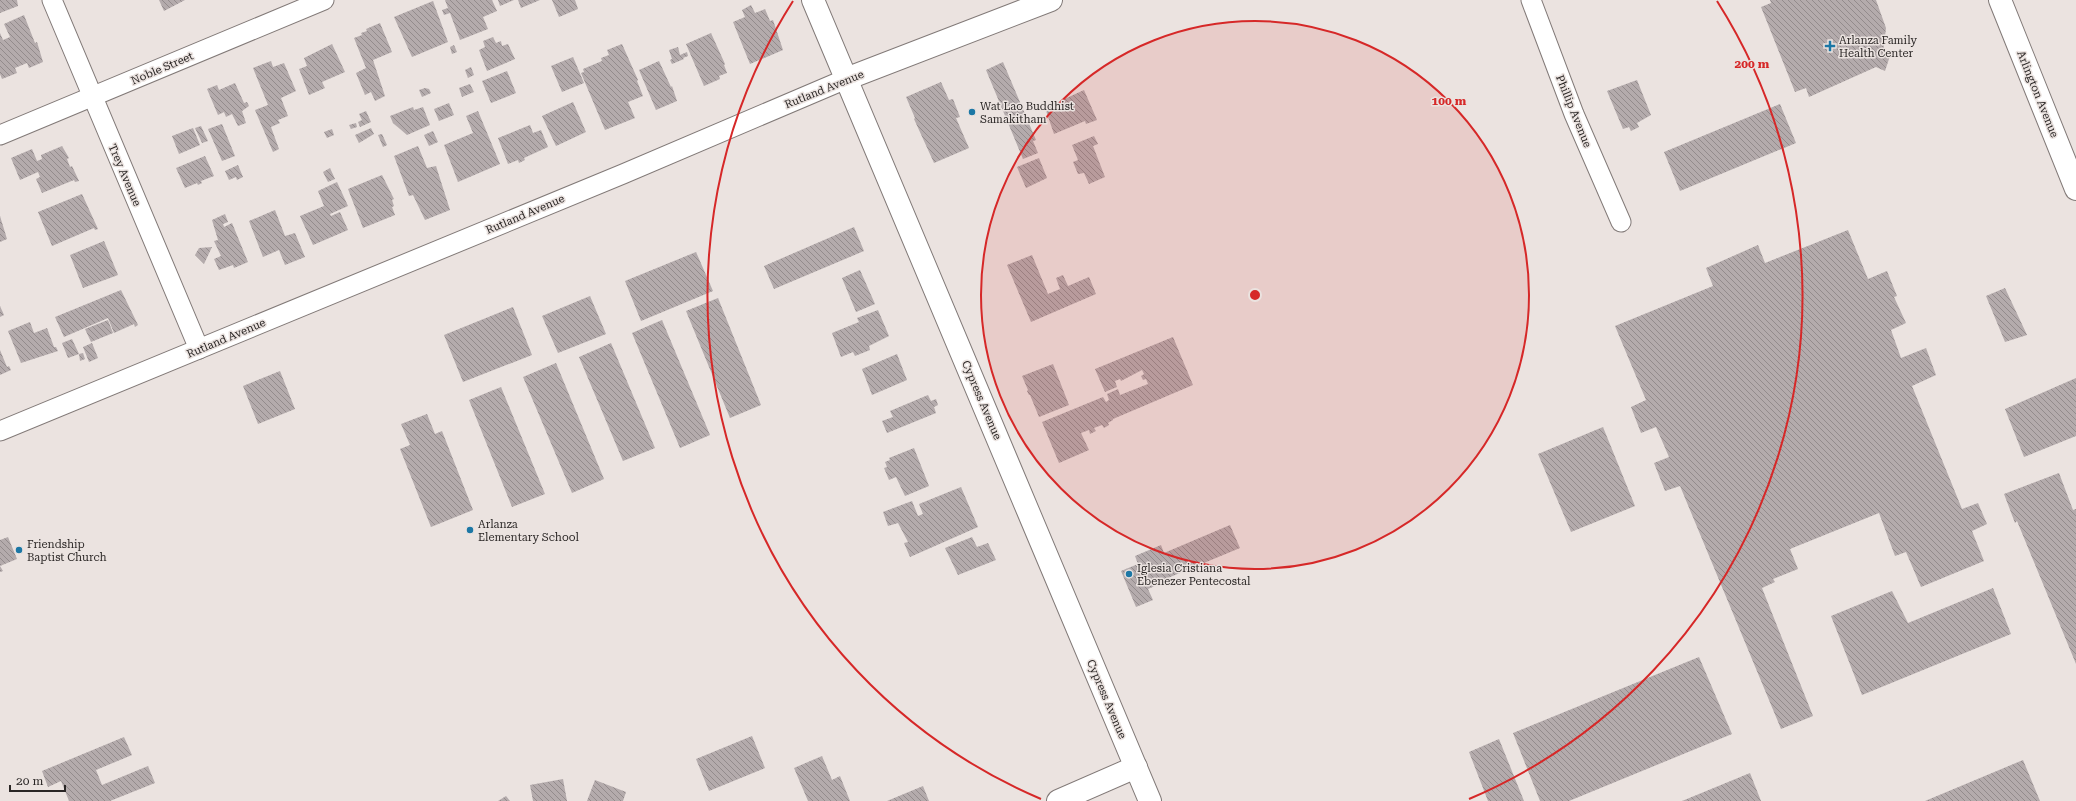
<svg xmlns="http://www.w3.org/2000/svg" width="2076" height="801" viewBox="0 0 2076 801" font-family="'Roboto Serif',serif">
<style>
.building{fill:url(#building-back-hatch)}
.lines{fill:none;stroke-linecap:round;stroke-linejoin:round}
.minor-casing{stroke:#827a78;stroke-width:21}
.tertiary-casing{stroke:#827a78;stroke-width:24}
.primary-casing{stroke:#827a78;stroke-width:24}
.minor{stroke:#fff;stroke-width:19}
.tertiary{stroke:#fff;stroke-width:22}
.primary{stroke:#fff;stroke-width:22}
.ring{fill:none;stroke:#d62828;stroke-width:2}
.poi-dot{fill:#1c77a5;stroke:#ebe3e0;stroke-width:1.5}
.labels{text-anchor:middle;stroke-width:3;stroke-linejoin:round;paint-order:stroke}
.poi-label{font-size:11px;fill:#2a2625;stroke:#ebe3e0;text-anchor:start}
.street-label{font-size:11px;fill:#2a2625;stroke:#ebe3e0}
.centre{fill:#d62828;stroke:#ebe3e0;stroke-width:2}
.ring-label{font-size:12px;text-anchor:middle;font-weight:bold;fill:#d62828;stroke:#ebe3e0;stroke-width:3;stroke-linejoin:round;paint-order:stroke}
</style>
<defs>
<pattern id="building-back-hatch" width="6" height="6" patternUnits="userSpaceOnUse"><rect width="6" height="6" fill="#b4abac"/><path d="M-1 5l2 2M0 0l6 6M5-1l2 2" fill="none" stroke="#938b8c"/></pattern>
</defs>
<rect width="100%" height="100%" fill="#ebe3e0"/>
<g class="building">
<path d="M 0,0 L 17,0 L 18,6 L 0,13 Z"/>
<path d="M 159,0 L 185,0 L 164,11 Z"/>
<path d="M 445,0 L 492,0 L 497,11 L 483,17 L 488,29 L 460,40 L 450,13 L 444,15 L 442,10 L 448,8 Z"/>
<path d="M 498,0 L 514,0 L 500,6 Z"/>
<path d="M 518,0 L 540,0 L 521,8 Z"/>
<path d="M 552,0 L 575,0 L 578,9 L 559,17 Z"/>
<path d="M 1770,0 L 1876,0 L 1886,28 L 1883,54 L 1890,56 L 1885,71 L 1876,67 L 1809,97 L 1806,88 L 1795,92 L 1761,7 L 1771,3 Z"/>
<path d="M 433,1 L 448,42 L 412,57 L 394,17 Z"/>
<path d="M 751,5 L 755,13 L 765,9 L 770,21 L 773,20 L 783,50 L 750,64 L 733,22 L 745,17 L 742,10 Z"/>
<path d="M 24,15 L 35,43 L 37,42 L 43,62 L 29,68 L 27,63 L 15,68 L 17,73 L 2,79 L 0,74 L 0,33 L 3,40 L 10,37 L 4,24 Z"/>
<path d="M 380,23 L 392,52 L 373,60 L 385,96 L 375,101 L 371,92 L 365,95 L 356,73 L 366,68 L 354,38 L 362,35 L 361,33 L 367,31 L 366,29 Z"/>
<path d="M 711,33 L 725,64 L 724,65 L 727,73 L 719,76 L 720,79 L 704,86 L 686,44 Z"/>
<path d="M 493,37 L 496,43 L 501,41 L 502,46 L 508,44 L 515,59 L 487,71 L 479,50 L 485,47 L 483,41 Z"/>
<path d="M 332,44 L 345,72 L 322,82 L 325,88 L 309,95 L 299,69 L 307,66 L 304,58 Z"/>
<path d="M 622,44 L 638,80 L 637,81 L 643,96 L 628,102 L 635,118 L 605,130 L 581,73 L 584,72 L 583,69 L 602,61 L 601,58 L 609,55 L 607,50 Z"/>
<path d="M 454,45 L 457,52 L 452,54 L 450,47 Z"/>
<path d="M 678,47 L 680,55 L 687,52 L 688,56 L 683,58 L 684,59 L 672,64 L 670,60 L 672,59 L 669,50 Z"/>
<path d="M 573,57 L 584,83 L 562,92 L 551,66 Z"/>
<path d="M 271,61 L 273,67 L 284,63 L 296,91 L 281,98 L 288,116 L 278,120 L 280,123 L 271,127 L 279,149 L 273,152 L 255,110 L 268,105 L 253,68 Z"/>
<path d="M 659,61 L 671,87 L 672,86 L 677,101 L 656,110 L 639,70 Z"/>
<path d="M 1003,62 L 1036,140 L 1033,141 L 1038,153 L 1023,159 L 986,70 Z"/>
<path d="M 471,67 L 474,75 L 468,78 L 465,70 Z"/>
<path d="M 507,71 L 516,93 L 491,103 L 482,81 Z"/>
<path d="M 1637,80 L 1651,115 L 1637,123 L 1639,127 L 1631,131 L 1629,127 L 1623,129 L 1607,91 Z"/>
<path d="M 941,82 L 949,100 L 953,99 L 960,117 L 956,118 L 969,148 L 934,163 L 914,119 L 915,118 L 906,97 Z"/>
<path d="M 235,83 L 244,103 L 247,102 L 249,106 L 242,111 L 246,123 L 238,126 L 232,114 L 226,117 L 224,112 L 218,115 L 207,89 L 217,85 L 219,90 Z"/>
<path d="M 470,84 L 474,92 L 462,97 L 459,88 Z"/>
<path d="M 425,88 L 429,89 L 431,93 L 422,97 L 419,90 Z"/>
<path d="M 1084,90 L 1097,120 L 1086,124 L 1085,121 L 1054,134 L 1045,108 Z"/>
<path d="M 573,102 L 586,132 L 556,146 L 542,116 Z"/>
<path d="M 449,103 L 454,115 L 439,121 L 434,109 Z"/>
<path d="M 1780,104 L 1796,143 L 1680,191 L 1664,152 Z"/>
<path d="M 413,107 L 414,110 L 423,107 L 430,125 L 407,135 L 393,123 L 390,116 Z"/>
<path d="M 366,111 L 371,122 L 360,127 L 358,122 L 362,120 L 359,114 Z"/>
<path d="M 478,111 L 500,164 L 458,182 L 444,145 L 473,133 L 466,116 Z"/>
<path d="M 356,123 L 357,127 L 351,129 L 349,125 Z"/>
<path d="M 222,124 L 235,156 L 222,161 L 208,129 Z"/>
<path d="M 530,125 L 533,133 L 541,130 L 548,147 L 524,158 L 525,160 L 519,163 L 518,160 L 508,164 L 498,138 Z"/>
<path d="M 201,126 L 208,141 L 202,143 L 195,128 Z"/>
<path d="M 193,128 L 200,145 L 179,154 L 172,136 Z"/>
<path d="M 371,128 L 374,134 L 359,143 L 355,135 Z"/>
<path d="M 332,129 L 334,135 L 327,138 L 324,132 Z"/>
<path d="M 433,131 L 438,142 L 429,146 L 424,135 Z"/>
<path d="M 382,134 L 387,145 L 383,147 L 378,135 Z"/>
<path d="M 1094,136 L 1098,144 L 1093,146 L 1105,177 L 1089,184 L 1084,173 L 1078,174 L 1073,162 L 1078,160 L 1072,145 Z"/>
<path d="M 62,146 L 69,158 L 67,159 L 70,167 L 72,166 L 79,181 L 75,182 L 74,180 L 42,193 L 36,179 L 40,177 L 38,172 L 20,180 L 11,158 L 32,149 L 37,161 L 42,159 L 41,155 Z"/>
<path d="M 418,146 L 427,168 L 436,166 L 450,210 L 425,220 L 413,195 L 409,196 L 394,156 Z"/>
<path d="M 205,156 L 214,176 L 201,181 L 202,183 L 198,185 L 197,183 L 185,188 L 176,168 Z"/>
<path d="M 1039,158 L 1047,178 L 1026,188 L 1017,167 Z"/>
<path d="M 238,165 L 243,177 L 237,180 L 236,177 L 229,180 L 225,171 Z"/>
<path d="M 330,168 L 335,179 L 328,182 L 323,172 Z"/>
<path d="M 382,175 L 394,199 L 392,200 L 394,206 L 392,207 L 395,215 L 363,228 L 348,189 Z"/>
<path d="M 337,182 L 348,206 L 330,214 L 331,216 L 340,212 L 348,230 L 313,245 L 300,216 L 324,206 L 318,191 Z"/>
<path d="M 82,194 L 98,229 L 95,230 L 94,228 L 52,246 L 38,212 Z"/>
<path d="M 275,210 L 285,236 L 295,233 L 305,257 L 285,265 L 279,250 L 263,257 L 249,221 Z"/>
<path d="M 225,214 L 228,222 L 223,224 L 224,227 L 232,223 L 248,262 L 234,268 L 233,265 L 219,270 L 214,259 L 221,256 L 214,241 L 218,240 L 212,220 Z"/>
<path d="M 0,216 L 7,239 L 0,242 Z"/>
<path d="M 854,227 L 864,251 L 774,289 L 764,266 Z"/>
<path d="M 1848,230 L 1868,279 L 1887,271 L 1897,296 L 1894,297 L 1906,323 L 1891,330 L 1901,358 L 1926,348 L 1936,375 L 1912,386 L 1962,509 L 1978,503 L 1987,524 L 1972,531 L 1984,561 L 1921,587 L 1906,552 L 1895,556 L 1879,513 L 1790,549 L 1798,569 L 1773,579 L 1775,582 L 1762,588 L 1813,716 L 1781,729 L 1680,486 L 1665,491 L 1654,463 L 1669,457 L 1656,427 L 1641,433 L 1631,407 L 1646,400 L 1615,326 L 1713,286 L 1706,268 L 1758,245 L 1765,263 Z"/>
<path d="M 104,241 L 118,275 L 83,288 L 70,255 Z"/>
<path d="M 212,247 L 204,264 L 195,255 L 199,248 Z"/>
<path d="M 696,252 L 713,291 L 641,321 L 625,281 Z"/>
<path d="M 1032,255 L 1048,294 L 1060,289 L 1056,278 L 1063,275 L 1068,286 L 1089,277 L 1096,294 L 1031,322 L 1007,265 Z"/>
<path d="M 860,270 L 875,304 L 856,312 L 842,278 Z"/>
<path d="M 2005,288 L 2027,335 L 2005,342 L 1986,296 Z"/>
<path d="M 121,290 L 138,325 L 135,327 L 134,324 L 114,333 L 108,318 L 64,337 L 55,317 Z"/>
<path d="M 590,296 L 606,334 L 558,353 L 542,316 Z"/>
<path d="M 718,298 L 761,405 L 730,418 L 686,311 Z"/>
<path d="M 0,306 L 4,315 L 0,317 Z"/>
<path d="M 513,307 L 532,355 L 463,382 L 444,335 Z"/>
<path d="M 878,310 L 889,336 L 869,346 L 870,350 L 855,356 L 853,352 L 841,357 L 832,333 L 859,322 L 857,318 Z"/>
<path d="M 108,320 L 113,333 L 91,342 L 85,329 Z"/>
<path d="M 662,320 L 710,435 L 680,448 L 632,333 Z"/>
<path d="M 30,322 L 34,333 L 47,328 L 54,347 L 56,347 L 58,351 L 21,363 L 8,331 Z"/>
<path d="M 1173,337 L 1193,385 L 1113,419 L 1113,420 L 1108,423 L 1109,425 L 1104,428 L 1102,425 L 1094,428 L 1096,431 L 1090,434 L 1089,430 L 1081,433 L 1089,450 L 1059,463 L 1042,422 L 1103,397 L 1106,402 L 1109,400 L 1107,394 L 1118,389 L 1120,395 L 1148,384 L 1146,379 L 1143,380 L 1141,376 L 1144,374 L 1142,370 L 1121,381 L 1120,379 L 1115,381 L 1117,387 L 1105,392 L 1095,369 Z"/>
<path d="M 72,339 L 79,354 L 68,358 L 62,343 Z"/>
<path d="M 92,343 L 98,358 L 89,362 L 83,347 Z"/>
<path d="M 611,343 L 655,448 L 623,461 L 579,357 Z"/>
<path d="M 0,350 L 7,367 L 9,366 L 11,370 L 0,375 Z"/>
<path d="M 83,353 L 85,359 L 80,361 L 79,354 Z"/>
<path d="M 897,354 L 907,380 L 872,395 L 862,369 Z"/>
<path d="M 556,363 L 604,479 L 572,493 L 523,377 Z"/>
<path d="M 1053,364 L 1069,405 L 1039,417 L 1030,395 L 1029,395 L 1027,391 L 1028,390 L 1022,376 Z"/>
<path d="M 280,371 L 295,409 L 258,424 L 243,386 Z"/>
<path d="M 2076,378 L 2076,436 L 2024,457 L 2005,409 Z"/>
<path d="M 501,387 L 545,494 L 512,507 L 469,400 Z"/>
<path d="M 928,395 L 931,401 L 936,399 L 938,405 L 934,407 L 936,413 L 887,433 L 882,421 L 893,417 L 890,411 Z"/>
<path d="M 427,414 L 435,434 L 442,431 L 473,510 L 431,527 L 400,449 L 410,445 L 401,424 Z"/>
<path d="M 1603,427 L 1635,506 L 1571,532 L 1538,454 Z"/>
<path d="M 914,448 L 929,486 L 905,496 L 896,477 L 889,480 L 884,468 L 887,467 L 885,462 L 890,460 L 889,458 Z"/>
<path d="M 2059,473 L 2073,510 L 2076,509 L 2076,664 L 2017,521 L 2015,523 L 2004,494 Z"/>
<path d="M 961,487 L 978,527 L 910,557 L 904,543 L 908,542 L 898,523 L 888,526 L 883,512 L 912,501 L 918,516 L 923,514 L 919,504 Z"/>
<path d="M 1230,525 L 1240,548 L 1163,580 L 1164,582 L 1148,589 L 1153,600 L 1136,607 L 1121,571 L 1138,564 L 1135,556 L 1161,545 L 1164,553 Z"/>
<path d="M 8,537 L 17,559 L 0,566 L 3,571 L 0,572 L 0,540 Z"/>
<path d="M 972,537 L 977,547 L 988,543 L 996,560 L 958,575 L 945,548 Z"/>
<path d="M 1993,588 L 2011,634 L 1862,695 L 1831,616 L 1892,591 L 1908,623 Z"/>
<path d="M 1699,657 L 1732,734 L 1569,801 L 1540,801 L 1513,733 Z"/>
<path d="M 752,736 L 765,768 L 709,791 L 696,759 Z"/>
<path d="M 124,737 L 132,755 L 96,770 L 102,785 L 148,766 L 155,783 L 110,801 L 69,801 L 61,781 L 48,787 L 42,771 Z"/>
<path d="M 1499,739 L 1524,801 L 1488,801 L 1469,752 Z"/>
<path d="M 822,756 L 832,780 L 840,776 L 850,801 L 808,801 L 794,768 Z"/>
<path d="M 2023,760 L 2040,801 L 1925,801 Z"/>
<path d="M 1750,773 L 1761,801 L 1682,801 Z"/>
<path d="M 563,779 L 567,801 L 533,801 L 530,785 Z"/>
<path d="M 595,780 L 626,792 L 623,801 L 587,801 Z"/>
<path d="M 923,786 L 929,801 L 887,801 Z"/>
<path d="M 506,796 L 510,801 L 498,801 Z"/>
</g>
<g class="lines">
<defs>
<g id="minor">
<path d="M 52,0 L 199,349"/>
<path d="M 1531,0 L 1574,114 L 1621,222"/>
<path d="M 0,135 L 324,0"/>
<path d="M 0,431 L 623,174 L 846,79"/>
</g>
<g id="tertiary">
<path d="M 813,0 L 1150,801"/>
<path d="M 846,79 L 1051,0"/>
<path d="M 1058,801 L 1136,767"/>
</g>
<path id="primary" d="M 2000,0 L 2076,189"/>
</defs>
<use href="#minor" class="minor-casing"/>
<use href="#tertiary" class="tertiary-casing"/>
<use href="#primary" class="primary-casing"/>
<use href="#minor" class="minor"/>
<use href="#tertiary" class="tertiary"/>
<use href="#primary" class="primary"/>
</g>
<circle cx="1255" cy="295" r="274" fill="#d62828" fill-opacity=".12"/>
<g class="ring">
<circle cx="1255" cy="295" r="274"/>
<path d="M1041 799A548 548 0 0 1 793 1M1717 1A548 548 0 0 1 1469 799"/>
</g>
<g class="poi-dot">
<path d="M1828 40h4v4h4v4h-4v4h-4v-4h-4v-4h4z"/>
<circle cx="972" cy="112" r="4"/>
<circle cx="470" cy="530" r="4"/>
<circle cx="19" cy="550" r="4"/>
<circle cx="1129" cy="574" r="4"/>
</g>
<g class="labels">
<g class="poi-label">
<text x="1839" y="44">Arlanza Family<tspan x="1839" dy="13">Health Center</tspan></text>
<text x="980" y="110">Wat Lao Buddhist<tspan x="980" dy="13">Samakitham</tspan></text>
<text x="478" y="528">Arlanza<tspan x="478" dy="13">Elementary School</tspan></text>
<text x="27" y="548">Friendship<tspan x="27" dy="13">Baptist Church</tspan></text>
<text x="1137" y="572">Iglesia Cristiana<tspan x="1137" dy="13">Ebenezer Pentecostal</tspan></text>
</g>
<g class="street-label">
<text transform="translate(162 68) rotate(-23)" y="4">Noble Street</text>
<text transform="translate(824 89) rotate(-22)" y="4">Rutland Avenue</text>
<text transform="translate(2038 94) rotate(68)" y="4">Arlington Avenue</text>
<text transform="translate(1574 111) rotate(68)" y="4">Phillip Avenue</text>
<text transform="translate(125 175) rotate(67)" y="4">Trey Avenue</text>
<text transform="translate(525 214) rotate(-23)" y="4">Rutland Avenue</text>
<text transform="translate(226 338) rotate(-23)" y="4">Rutland Avenue</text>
<text transform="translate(982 400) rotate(67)" y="4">Cypress Avenue</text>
<text transform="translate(1107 699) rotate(67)" y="4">Cypress Avenue</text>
</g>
</g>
<circle cx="1255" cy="295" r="6" class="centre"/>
<g class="ring-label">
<text x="1752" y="68">200 m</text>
<text x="1449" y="105">100 m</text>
</g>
<path d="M10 785v6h55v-6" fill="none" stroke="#2a2625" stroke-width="2"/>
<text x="16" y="785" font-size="12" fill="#2a2625" stroke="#ebe3e0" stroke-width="3" paint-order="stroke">20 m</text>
</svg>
